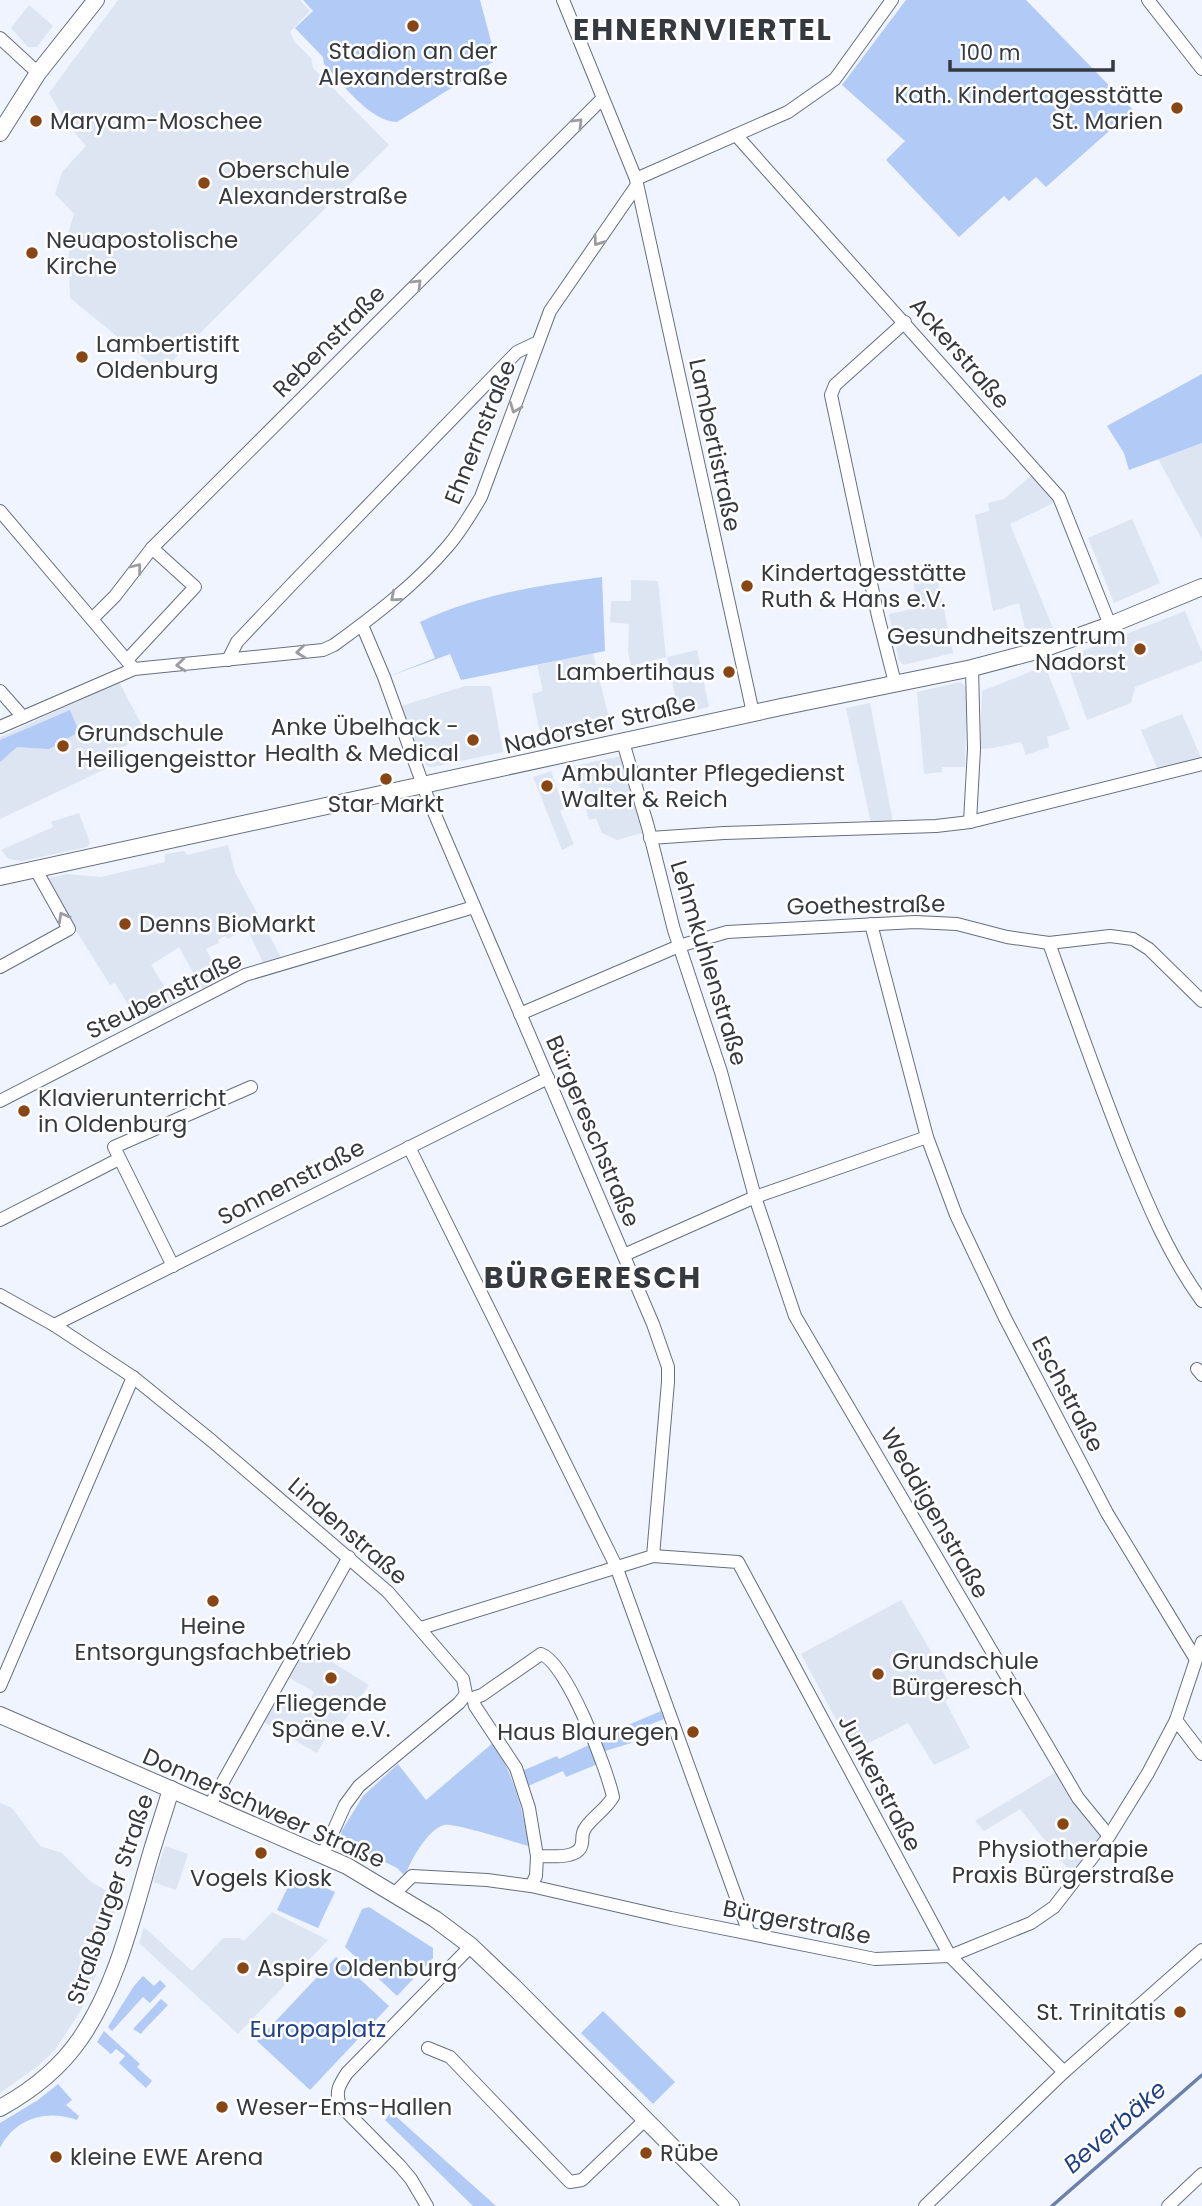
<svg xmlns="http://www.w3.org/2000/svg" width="1202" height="2206" viewBox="0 0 1202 2206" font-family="Poppins,sans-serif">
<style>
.built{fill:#dde5f3}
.green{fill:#b2caf6}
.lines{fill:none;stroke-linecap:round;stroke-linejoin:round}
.stream{stroke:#6a81ac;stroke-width:3.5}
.street-casing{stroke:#676f7f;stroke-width:14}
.secondary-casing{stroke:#676f7f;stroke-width:18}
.street{stroke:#fff;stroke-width:12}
.secondary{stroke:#fff;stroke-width:16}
.oneway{stroke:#9a9ca0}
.poi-dot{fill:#874613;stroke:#fff;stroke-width:2.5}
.labels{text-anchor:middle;stroke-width:5;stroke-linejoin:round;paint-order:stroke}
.poi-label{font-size:23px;fill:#353940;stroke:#fff;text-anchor:start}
.street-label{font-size:23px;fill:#353940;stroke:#fff}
.park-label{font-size:23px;fill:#224288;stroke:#fff}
.water-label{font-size:24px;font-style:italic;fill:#1f3f84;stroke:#fff}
.district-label{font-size:30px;font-weight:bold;letter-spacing:2px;fill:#353940;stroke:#fff}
</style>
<rect width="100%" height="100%" fill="#eff4ff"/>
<g class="built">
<path d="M 118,0 L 300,0 L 310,11 L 290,32 L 295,42 L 311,58 L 313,68 L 389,145 L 161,372 L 70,298 L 68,233 L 74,214 L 55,194 L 62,172 L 86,146 L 67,124 L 49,93 Z"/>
<path d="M 29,5 L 53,26 L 37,47 L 28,47 L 11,28 Z"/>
<path d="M 1202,443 L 1202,539 L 1158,459 Z"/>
<path d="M 1036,471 L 1060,500 L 1010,524 L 1053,628 L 1027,637 L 1019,603 L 993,611 L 975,515 L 989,511 L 988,503 L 1004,499 Z"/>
<path d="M 1132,519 L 1160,583 L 1114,603 L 1088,538 Z"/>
<path d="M 935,566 L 953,653 L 904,665 L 899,661 L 889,614 L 917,608 L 912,571 Z"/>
<path d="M 631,580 L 658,581 L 666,657 L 631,666 L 628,652 L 629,624 L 610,622 L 611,601 L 631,601 Z"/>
<path d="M 1185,611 L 1202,652 L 1202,661 L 1135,687 L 1131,703 L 1087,720 L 1065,658 Z"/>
<path d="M 697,650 L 709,707 L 679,714 L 667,657 Z"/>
<path d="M 593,653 L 611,727 L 542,743 L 532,694 L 543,691 L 537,665 Z"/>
<path d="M 1045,666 L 1070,729 L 1047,737 L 1049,747 L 1026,755 L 1021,742 L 993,748 L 980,749 L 982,691 Z"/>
<path d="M 119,682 L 147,735 L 109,754 L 114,765 L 0,819 L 0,737 Z"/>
<path d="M 960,682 L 967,688 L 965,767 L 942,767 L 942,772 L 924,774 L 917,692 Z"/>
<path d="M 465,686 L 491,686 L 503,752 L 433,767 L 427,766 L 395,708 Z"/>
<path d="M 870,703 L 894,827 L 872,828 L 846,708 Z"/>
<path d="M 1182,714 L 1202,760 L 1160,775 L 1141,730 Z"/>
<path d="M 621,756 L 642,833 L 617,840 L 602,833 L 596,818 L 589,820 L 574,766 Z"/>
<path d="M 551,771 L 564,809 L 560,811 L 574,844 L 562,850 L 533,777 Z"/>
<path d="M 79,813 L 90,843 L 87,847 L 22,861 L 9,859 L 1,850 L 53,827 L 51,822 Z"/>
<path d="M 228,845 L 235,872 L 284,963 L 266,969 L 247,928 L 228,939 L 225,936 L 218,940 L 219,943 L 206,949 L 224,985 L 205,994 L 179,947 L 151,965 L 178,1008 L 142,1027 L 115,983 L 110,985 L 44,879 L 67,874 L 101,877 L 165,862 L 165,854 L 184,851 L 187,855 Z"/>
<path d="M 901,1600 L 955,1693 L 945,1701 L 970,1748 L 934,1765 L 908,1723 L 853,1751 L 801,1654 Z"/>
<path d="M 301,1643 L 369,1685 L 337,1731 L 331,1728 L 317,1753 L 258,1719 L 271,1695 L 303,1713 L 314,1692 L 283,1674 Z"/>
<path d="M 1061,1769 L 1109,1836 L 1076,1879 L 1020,1809 L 984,1831 L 975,1821 Z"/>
<path d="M 0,1803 L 12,1808 L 40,1846 L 62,1853 L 91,1882 L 120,1898 L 95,1977 L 81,2010 L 55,2050 L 38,2066 L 0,2093 Z"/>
<path d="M 165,1846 L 188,1854 L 176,1890 L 153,1882 Z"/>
<path d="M 272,1912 L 328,1940 L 238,2034 L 139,1943 L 144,1927 L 192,1971 L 223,1938 L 239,1938 L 244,1941 Z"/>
</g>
<g class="green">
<path d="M 303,0 L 480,0 L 496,60 L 397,122 C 370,122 342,83 324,64 L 323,57 L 295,28 L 313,11 Z"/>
<path d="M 906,0 L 1026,0 L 1133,110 L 1046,187 L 1036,177 L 1009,201 L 1004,196 L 959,237 L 886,160 L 905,141 L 842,85 Z"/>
<path d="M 1202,374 L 1202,443 L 1129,470 L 1124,453 L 1107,426 Z"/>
<path d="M 602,577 L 605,651 L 461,680 L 450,654 L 385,678 L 435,658 L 420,622 C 477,595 539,585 602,577 Z"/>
<path d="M 70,710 L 79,732 L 49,749 L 17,747 L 0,762 L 0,740 Z"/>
<path d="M 661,1711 L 664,1719 L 628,1733 L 631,1743 L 602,1752 L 595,1739 Z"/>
<path d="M 494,1742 C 513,1776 523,1808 529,1846 C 514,1842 455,1823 444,1825 C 428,1829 410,1861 405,1876 L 397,1868 L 343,1841 L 341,1832 L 363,1796 L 398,1764 L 426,1800 Z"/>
<path d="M 589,1745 L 598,1764 L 566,1777 L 563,1771 L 528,1786 L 522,1771 L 557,1756 L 559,1759 Z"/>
<path d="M 294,1874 L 335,1892 L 318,1928 L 277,1910 Z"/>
<path d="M 369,1907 L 433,1948 L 433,1958 L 397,1996 L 345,1947 L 362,1909 Z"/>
<path d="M 336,1957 L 389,2006 L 310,2090 L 257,2041 Z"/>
<path d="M 143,1976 L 154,1986 L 160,1980 L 166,1986 L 150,2003 L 143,1997 L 112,2031 L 108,2027 L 134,1986 Z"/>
<path d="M 161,1999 L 168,2005 L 143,2031 L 141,2034 L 133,2029 Z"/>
<path d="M 603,2011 L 675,2082 L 653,2104 L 581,2033 Z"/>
<path d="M 104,2031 L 140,2064 L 137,2067 L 152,2081 L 146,2088 L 119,2063 L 125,2056 L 116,2049 L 111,2054 L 97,2042 Z"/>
<path d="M 58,2084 L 72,2100 L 66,2105 L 79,2116 L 77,2120 C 47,2109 15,2118 0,2148 L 0,2123 L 38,2100 Z"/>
<path d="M 391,2112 L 496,2206 L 473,2206 L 385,2120 Z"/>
</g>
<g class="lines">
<path class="stream" d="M 1052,2206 L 1202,2075"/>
<defs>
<g id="street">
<path d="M 563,0 L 636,179 L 753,713"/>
<path d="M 1148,0 L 1202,69"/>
<path d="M 0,38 L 38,73"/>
<path d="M 736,135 L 1059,497 L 1110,625"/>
<path d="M 636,179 L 788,112 L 835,79 L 892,0"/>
<path d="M 0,511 L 134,669"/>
<path d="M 92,619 L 115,596 L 152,548 L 602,99"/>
<path d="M 362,625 L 384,677 L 427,796 L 653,1324 L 668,1367 L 668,1382 L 653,1556 L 421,1628"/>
<path d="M 127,660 L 195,587 L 152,548"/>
<path d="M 228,660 L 237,642 L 292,584 L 517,352 L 536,343"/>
<path d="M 895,683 L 878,616 L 831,395 L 835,385 L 905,322"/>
<path d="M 0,691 L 23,717"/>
<path d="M 0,727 L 134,669 L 323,650 L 334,645 C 374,616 416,584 448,546 C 461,531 471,514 481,497 L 550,311 L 637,185"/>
<path d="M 623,742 L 648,827 L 674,930 L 721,1072 L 755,1197 L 795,1316 L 1078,1798 L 1109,1836"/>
<path d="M 970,822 L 974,749 L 972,668"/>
<path d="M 650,838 L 724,833 L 936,826 L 970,822 L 1202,764"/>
<path d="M 871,924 L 927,1137 L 956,1215 L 1005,1318 L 1107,1513 L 1195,1658"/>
<path d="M 1049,943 C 1074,1013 1099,1084 1127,1154 C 1148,1205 1169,1256 1202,1301"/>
<path d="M 0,967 L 69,929 L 36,870"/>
<path d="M 520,1014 L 679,946 L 727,932 L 915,922 L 957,924 L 1007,937 L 1049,943 L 1110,936 L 1133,939 L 1149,949 L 1202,1001"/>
<path d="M 0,1101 L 245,975 L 474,907"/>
<path d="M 409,1147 L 616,1566 L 749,1933"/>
<path d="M 0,1220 L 119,1159"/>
<path d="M 624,1255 L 755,1197 L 927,1137"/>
<path d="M 173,1266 L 114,1147 L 251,1087"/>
<path d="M 0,1295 L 54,1325 L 133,1377 L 212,1441 L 388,1592 L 463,1679 L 466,1694 L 459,1703 L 359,1786 L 345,1805 L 323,1854"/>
<path d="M 54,1325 L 548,1078"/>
<path d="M 1197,1369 L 1202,1375"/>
<path d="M 653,1556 L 738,1562 L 950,1956 L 1064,2072"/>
<path d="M 0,1686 L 133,1377"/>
<path d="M 1176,1720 L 1202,1754"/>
<path d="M 210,1805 L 349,1557"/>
<path d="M 531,1886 L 536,1876 L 537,1856 C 550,1856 580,1860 582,1843 C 583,1836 581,1833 586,1827 C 594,1816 606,1809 613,1797 C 607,1769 567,1663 541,1654 L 482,1695 L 473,1698 L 475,1706 L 516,1768 L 529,1808 L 537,1856"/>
<path d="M 395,1893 L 412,1876 L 487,1880 L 531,1886 L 671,1918 L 875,1959 L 950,1956 L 1031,1923 L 1054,1907 L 1109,1836 L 1148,1773 L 1176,1720 L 1202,1642"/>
<path d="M 428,2048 L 450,2057 L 570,2182 L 582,2180 L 645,2120"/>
<path d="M 427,2206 L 411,2179 L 400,2166 L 340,2105 C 335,2092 339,2085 347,2073 L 471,1946"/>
<path d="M 925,2206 L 1064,2072 L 1202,1950"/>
<path d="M 1168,2206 L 1202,2174"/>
</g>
<g id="secondary">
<path d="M 0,133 L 38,73 L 96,0"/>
<path d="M 0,877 L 781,707 L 972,668 L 1040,650 L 1110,625 L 1202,587"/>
<path d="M 0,1715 L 347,1866 L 435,1919 L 471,1946 L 514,1987 L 731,2206"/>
<path d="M 0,2108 C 31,2091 60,2068 80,2039 C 118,1984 133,1913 152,1850 C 158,1830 165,1810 171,1789"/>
</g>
</defs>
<use href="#street" class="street-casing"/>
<use href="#secondary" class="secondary-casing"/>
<use href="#street" class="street"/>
<use href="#secondary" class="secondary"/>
</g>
<defs><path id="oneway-chevron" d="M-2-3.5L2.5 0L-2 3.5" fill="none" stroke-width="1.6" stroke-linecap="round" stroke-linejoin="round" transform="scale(1.75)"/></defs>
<g class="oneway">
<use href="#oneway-chevron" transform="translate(578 123) rotate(-45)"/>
<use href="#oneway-chevron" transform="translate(598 241) rotate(125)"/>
<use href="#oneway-chevron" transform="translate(417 284) rotate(-45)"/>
<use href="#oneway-chevron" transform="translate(515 408) rotate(111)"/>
<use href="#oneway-chevron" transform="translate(137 568) rotate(-52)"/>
<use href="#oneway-chevron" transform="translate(395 597) rotate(140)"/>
<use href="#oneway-chevron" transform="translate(301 652) rotate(174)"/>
<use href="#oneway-chevron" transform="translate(181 665) rotate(175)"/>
<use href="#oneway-chevron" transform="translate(63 917) rotate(-119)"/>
</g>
<g class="poi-dot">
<circle cx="413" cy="26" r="7"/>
<circle cx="1177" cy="108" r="7"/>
<circle cx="36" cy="121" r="7"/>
<circle cx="204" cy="183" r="7"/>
<circle cx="32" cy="253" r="7"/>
<circle cx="82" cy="357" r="7"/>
<circle cx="747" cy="586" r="7"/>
<circle cx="1140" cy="649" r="7"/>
<circle cx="729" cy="672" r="7"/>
<circle cx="473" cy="740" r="7"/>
<circle cx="63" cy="746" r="7"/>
<circle cx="386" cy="779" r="7"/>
<circle cx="547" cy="786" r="7"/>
<circle cx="125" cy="924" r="7"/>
<circle cx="24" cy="1111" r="7"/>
<circle cx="213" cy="1601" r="7"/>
<circle cx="878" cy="1674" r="7"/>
<circle cx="331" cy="1678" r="7"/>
<circle cx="693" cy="1732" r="7"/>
<circle cx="1063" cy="1824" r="7"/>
<circle cx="261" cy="1853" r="7"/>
<circle cx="243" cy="1968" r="7"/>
<circle cx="1180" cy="2012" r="7"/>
<circle cx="222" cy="2107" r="7"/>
<circle cx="646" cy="2153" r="7"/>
<circle cx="56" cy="2157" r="7"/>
</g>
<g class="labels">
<g class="poi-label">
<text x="413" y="59" text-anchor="middle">Stadion an der<tspan x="413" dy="26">Alexanderstraße</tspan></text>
<text x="1163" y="103" text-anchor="end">Kath. Kindertagesstätte<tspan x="1163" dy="26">St. Marien</tspan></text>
<text x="50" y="129">Maryam-Moschee</text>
<text x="218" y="178">Oberschule<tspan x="218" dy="26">Alexanderstraße</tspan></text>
<text x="46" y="248">Neuapostolische<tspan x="46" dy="26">Kirche</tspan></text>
<text x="96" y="352">Lambertistift<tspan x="96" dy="26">Oldenburg</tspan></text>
<text x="761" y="581">Kindertagesstätte<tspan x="761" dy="26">Ruth &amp; Hans e.V.</tspan></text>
<text x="1126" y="644" text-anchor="end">Gesundheitszentrum<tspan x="1126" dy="26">Nadorst</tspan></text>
<text x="715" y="680" text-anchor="end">Lambertihaus</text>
<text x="459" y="735" text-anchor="end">Anke Übelhack -<tspan x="459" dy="26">Health &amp; Medical</tspan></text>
<text x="77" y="741">Grundschule<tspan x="77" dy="26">Heiligengeisttor</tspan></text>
<text x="561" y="781">Ambulanter Pflegedienst<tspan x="561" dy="26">Walter &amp; Reich</tspan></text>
<text x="386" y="812" text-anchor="middle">Star Markt</text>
<text x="139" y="932">Denns BioMarkt</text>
<text x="38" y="1106">Klavierunterricht<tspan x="38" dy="26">in Oldenburg</tspan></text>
<text x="213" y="1634" text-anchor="middle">Heine<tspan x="213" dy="26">Entsorgungsfachbetrieb</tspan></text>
<text x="892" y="1669">Grundschule<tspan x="892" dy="26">Bürgeresch</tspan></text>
<text x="331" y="1711" text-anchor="middle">Fliegende<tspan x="331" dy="26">Späne e.V.</tspan></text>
<text x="679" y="1740" text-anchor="end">Haus Blauregen</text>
<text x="1063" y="1857" text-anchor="middle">Physiotherapie<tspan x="1063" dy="26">Praxis Bürgerstraße</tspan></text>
<text x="261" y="1886" text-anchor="middle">Vogels Kiosk</text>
<text x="257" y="1976">Aspire Oldenburg</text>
<text x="1166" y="2020" text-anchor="end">St. Trinitatis</text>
<text x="236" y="2115">Weser-Ems-Hallen</text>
<text x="660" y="2161">Rübe</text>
<text x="70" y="2165">kleine EWE Arena</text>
</g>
<g class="street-label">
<text transform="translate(329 341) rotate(-45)" y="8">Rebenstraße</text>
<text transform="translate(960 353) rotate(49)" y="8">Ackerstraße</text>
<text transform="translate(480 432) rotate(-68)" y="8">Ehnernstraße</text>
<text transform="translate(715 445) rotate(78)" y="8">Lambertistraße</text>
<text transform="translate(600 724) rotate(-13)" y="8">Nadorster Straße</text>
<text transform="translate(866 905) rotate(-1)" y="8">Goethestraße</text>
<text transform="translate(709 963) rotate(73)" y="8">Lehmkuhlenstraße</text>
<text transform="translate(164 995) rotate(-26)" y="8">Steubenstraße</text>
<text transform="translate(593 1131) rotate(67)" y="8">Bürgereschstraße</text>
<text transform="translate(291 1182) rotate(-27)" y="8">Sonnenstraße</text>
<text transform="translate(1068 1394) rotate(62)" y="8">Eschstraße</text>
<text transform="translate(935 1513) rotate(60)" y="8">Weddigenstraße</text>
<text transform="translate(348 1531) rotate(41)" y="8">Lindenstraße</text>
<text transform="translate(880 1783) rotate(62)" y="8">Junkerstraße</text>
<text transform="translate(264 1808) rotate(24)" y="8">Donnerschweer Straße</text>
<text transform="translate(110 1899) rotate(-71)" y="8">Straßburger Straße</text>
<text transform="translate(797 1922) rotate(11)" y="8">Bürgerstraße</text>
</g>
<g class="park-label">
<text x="318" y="2037">Europaplatz</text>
</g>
<g class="water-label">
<text transform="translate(1115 2127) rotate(-41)" y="8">Beverbäke</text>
</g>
<g class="district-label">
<text x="703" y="40">EHNERNVIERTEL</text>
<text x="593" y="1288">BÜRGERESCH</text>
</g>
</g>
<path d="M950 60v10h163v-10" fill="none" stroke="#353940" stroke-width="3.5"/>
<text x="960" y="60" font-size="21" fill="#353940" stroke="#ffffff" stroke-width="5" paint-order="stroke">100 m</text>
</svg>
